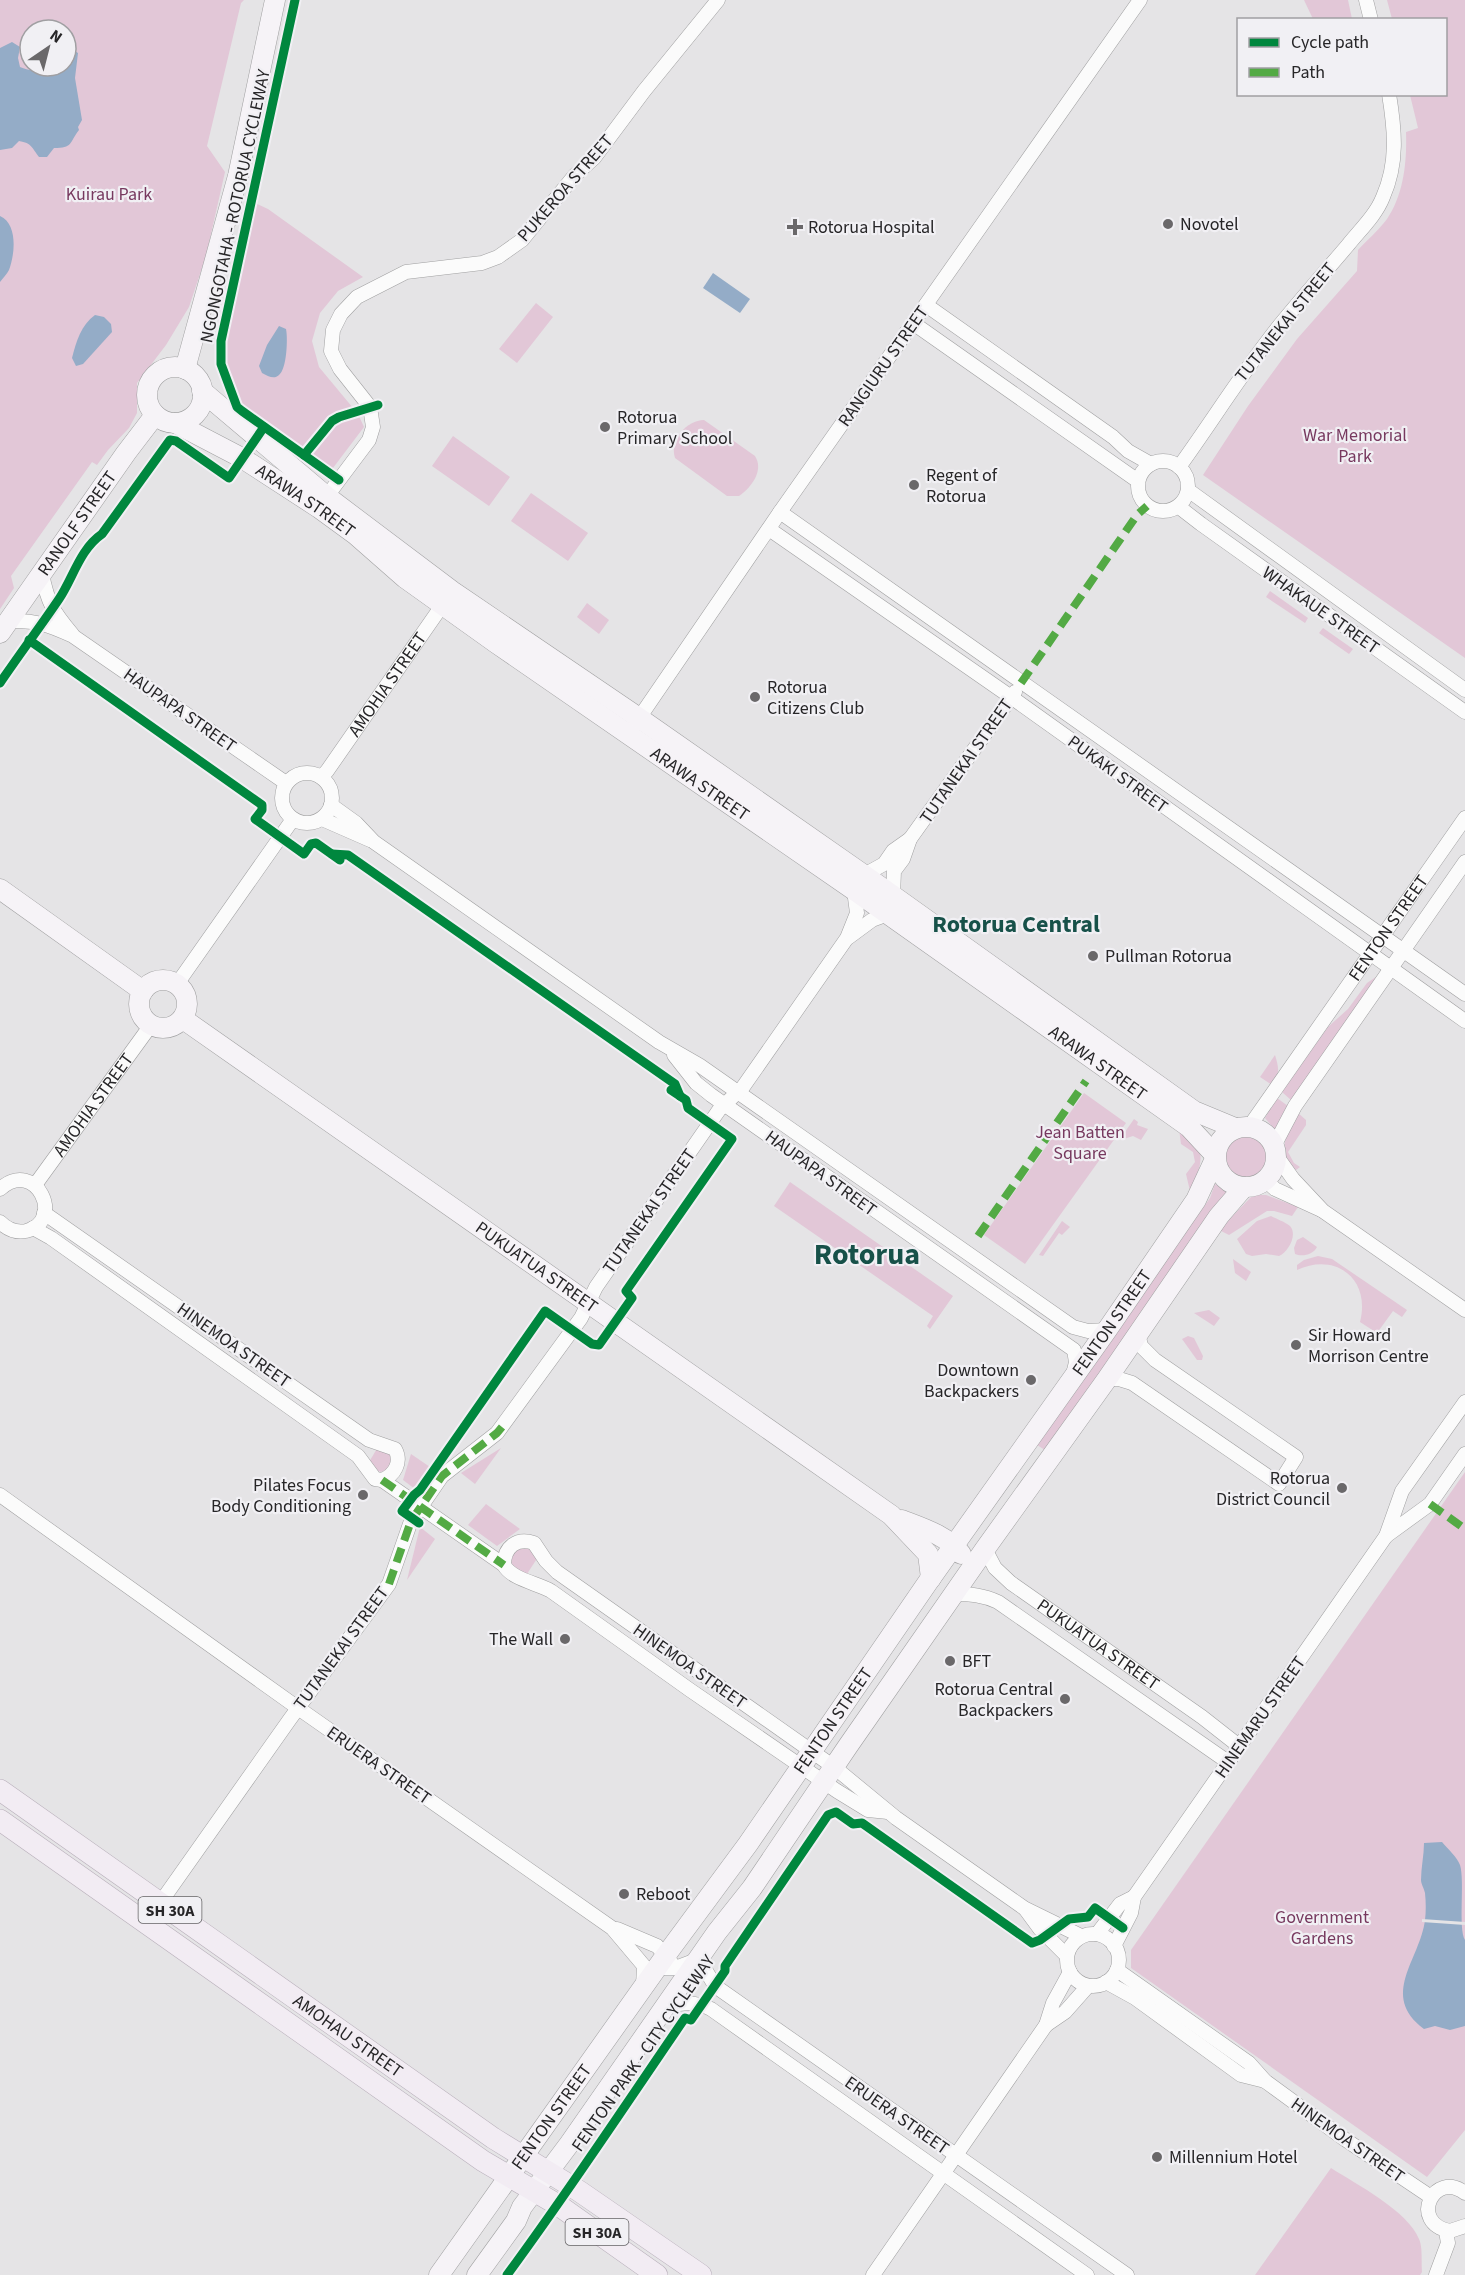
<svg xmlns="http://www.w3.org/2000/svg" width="1465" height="2275" viewBox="0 0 1465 2275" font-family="'Source Sans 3',sans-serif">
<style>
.green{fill:#e2c7d7;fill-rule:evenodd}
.water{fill:#94acc7}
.pier{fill:#e5e4e6}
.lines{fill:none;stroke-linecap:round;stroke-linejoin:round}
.street-casing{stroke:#a0a0a1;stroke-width:15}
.secondary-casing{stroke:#a0a0a1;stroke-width:21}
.primary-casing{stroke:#b9b0bb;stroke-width:22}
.street{stroke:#fbfbfb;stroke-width:14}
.secondary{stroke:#f6f3f7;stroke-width:20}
.primary{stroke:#f2ecf3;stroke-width:21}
.quiet{stroke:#53aa44;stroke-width:8;stroke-dasharray:15 8;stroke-linecap:butt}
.cycleway-casing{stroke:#f1f0f4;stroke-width:13}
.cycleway{stroke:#00873e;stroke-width:9}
.poi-dot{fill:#6a686a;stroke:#f1f0f4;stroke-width:2}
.labels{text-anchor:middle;stroke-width:4.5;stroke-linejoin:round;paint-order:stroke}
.shield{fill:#f1f0f4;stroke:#646365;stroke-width:1.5}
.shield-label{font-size:16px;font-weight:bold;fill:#272628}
.street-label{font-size:18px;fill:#272628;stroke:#f1f0f4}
.park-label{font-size:18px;fill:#77395f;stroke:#f1f0f4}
.poi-label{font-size:18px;fill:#272628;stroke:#f1f0f4;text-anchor:start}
.district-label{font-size:24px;font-weight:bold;fill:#175149;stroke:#f1f0f4}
.town-label{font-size:30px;font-weight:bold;fill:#175149;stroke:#f1f0f4}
</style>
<rect width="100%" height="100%" fill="#e5e4e6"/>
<g class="green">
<path d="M 0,0 L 244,0 L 241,3 L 207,146 L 225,172 L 206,256 L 189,307 L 166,345 L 137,383 L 137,413 L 129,428 L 108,450 L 97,465 L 92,462 L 11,576 L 14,588 L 0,609 ZM 30,30 L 66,30 L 66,66 L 30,66 Z"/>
<path d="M 1304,0 L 1348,0 L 1352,19 L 1313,19 Z"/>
<path d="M 1387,0 L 1465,0 L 1465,658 L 1203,475 L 1248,406 L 1297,339 L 1357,271 L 1358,250 C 1367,240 1379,230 1387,219 C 1404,194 1407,161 1406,132 L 1418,128 L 1410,95 L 1446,94 L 1446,20 L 1392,19 Z"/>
<path d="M 253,202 L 268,209 L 363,277 L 338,291 L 320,313 L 312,341 L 319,367 L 358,414 L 364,427 L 333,468 L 325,467 L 246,411 L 234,390 L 227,368 L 224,350 Z"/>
<path d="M 536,303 L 553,317 L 517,363 L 499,349 Z"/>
<path d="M 704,420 L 755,456 C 764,470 752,487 739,496 L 727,496 L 675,458 C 669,440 687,420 704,420 Z"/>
<path d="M 453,436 L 510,477 L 489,506 L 432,466 Z"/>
<path d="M 531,493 L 588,533 L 568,561 L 511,521 Z"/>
<path d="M 1270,591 L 1308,618 L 1305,623 L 1266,597 Z"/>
<path d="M 587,603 L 609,620 L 599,634 L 577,617 Z"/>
<path d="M 1323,628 L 1353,649 L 1349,654 L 1319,633 Z"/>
<path d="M 1379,975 L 1291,1100 L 1282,1092 L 1328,1027 L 1348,1009 L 1367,983 Z"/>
<path d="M 1275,1055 C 1279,1068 1280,1074 1272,1085 L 1260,1077 Z"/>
<path d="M 1084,1093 L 1126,1123 L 1025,1264 L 984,1235 Z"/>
<path d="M 1277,1098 L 1288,1106 L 1275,1130 L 1265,1118 Z"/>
<path d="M 1298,1113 L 1306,1120 L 1306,1125 L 1288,1152 L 1294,1163 L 1300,1167 L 1296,1170 C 1274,1154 1288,1131 1298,1113 Z"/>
<path d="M 1134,1119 L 1138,1122 L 1137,1125 L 1148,1129 L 1141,1140 L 1133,1136 L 1121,1140 L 1120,1139 Z"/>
<path d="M 1179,1129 C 1185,1133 1193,1139 1197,1145 C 1206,1158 1196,1179 1190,1191 L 1186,1174 L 1195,1162 L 1193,1152 L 1181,1144 Z"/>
<circle cx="1246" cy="1155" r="22"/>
<path d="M 790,1182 L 953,1296 L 930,1329 L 927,1326 L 933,1316 L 774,1206 Z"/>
<path d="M 1215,1184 L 1229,1194 L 1045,1450 L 1037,1445 L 1210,1198 Z"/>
<path d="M 1253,1195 L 1266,1195 L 1298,1207 L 1292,1216 L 1274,1211 L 1267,1211 L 1229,1235 L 1219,1230 Z"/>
<path d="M 1271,1216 C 1277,1219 1285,1222 1290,1226 C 1298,1235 1288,1252 1279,1256 L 1266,1254 L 1252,1256 L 1246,1254 L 1237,1239 L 1257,1221 Z"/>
<path d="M 1062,1221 L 1070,1227 L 1062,1235 L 1059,1233 L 1043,1256 L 1039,1255 Z"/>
<path d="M 1303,1237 L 1317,1247 C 1313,1255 1302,1257 1295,1254 L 1294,1248 L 1297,1240 Z"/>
<path d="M 1318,1256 L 1332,1259 L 1407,1310 L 1402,1317 L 1393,1311 L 1377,1333 L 1360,1322 C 1371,1279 1336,1252 1297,1270 L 1297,1265 L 1304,1260 Z"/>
<path d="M 1233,1259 L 1251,1272 L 1246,1281 L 1235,1273 Z"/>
<path d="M 1209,1310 L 1220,1318 L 1214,1326 L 1194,1313 Z"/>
<path d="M 1188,1336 L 1194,1338 L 1203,1356 L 1202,1360 L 1197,1360 L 1182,1339 Z"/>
<path d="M 378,1447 L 391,1453 L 393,1462 L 387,1470 L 381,1472 L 375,1470 L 369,1462 Z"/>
<path d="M 501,1448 L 475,1484 L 461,1473 Z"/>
<path d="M 411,1454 L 430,1467 L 415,1489 L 403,1480 Z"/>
<path d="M 1465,1472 L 1465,2130 L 1427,2177 L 1131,1968 L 1131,1950 Z"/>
<path d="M 486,1504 L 520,1529 L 497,1546 L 468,1525 Z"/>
<path d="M 420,1527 L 435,1539 L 407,1580 Z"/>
<path d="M 519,1547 L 530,1548 L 538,1557 L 527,1574 L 517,1572 L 510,1562 L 510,1555 Z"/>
<path d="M 1331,2168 C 1356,2184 1408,2211 1419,2239 C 1423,2248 1421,2262 1422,2272 L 1420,2275 L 1255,2275 Z"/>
</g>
<g class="water">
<path d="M 12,42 L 20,47 L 18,58 L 20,67 C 28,70 36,73 44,66 L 66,66 L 66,50 L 70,48 L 78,53 L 75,78 L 82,120 L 78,127 L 79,130 C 69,143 73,148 54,148 L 47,157 L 39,157 C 32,148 32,143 19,141 L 12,148 L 0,150 L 0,48 Z"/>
<path d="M 0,216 C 18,224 15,254 9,270 C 7,274 3,278 0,282 Z"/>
<path d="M 713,273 L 750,299 L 740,313 L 703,288 Z"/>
<path d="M 95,315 L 104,317 L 111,324 L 112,332 L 83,364 L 76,366 L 72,358 C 76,342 81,325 95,315 Z"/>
<path d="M 279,326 L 286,329 C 288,338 287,369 279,375 C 274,380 268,376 262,373 L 259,366 L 267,345 Z"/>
<path d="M 1442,1842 C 1448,1849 1457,1857 1460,1865 C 1465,1881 1458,1929 1465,1940 L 1465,2026 L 1450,2030 L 1435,2026 L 1424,2029 C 1379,1995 1420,1960 1425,1920 C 1426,1912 1426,1902 1425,1893 C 1424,1888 1421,1884 1421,1880 C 1421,1868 1424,1855 1424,1843 Z"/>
</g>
<path class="pier" d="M 1422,1919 L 1465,1922 L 1465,1925 L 1422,1922 Z"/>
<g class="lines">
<defs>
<g id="street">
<path d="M 1366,0 L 1371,20"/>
<path d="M 926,305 L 1113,437 L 1128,451 L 1151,464"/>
<path d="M 913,323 L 1138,481"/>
<circle cx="1163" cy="486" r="25"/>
<path d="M 1179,467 C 1213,420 1243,371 1280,325 C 1302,298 1325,272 1348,245 C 1360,230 1376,215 1383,197 C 1398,163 1395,131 1389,94"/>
<path d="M 1188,490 L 1465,690"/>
<path d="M 321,504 L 369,440 L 373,427 L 370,407 L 340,369 L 331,351 L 333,330 L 341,314 L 357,297 L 406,272 L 482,263 L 498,257 L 522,240 L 575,175 L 594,158 L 644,91 L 718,0"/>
<path d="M 1179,507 L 1201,524 L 1465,712"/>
<path d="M 780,512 L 1465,994"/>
<path d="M 769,529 L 1011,697 L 1465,1021"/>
<path d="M 42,574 C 48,604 53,611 72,634"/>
<path d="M 9,621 C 36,620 49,625 73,636 L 286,783"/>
<path d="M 635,724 L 780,512 L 1140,0"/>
<circle cx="307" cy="798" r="25"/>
<path id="s1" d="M 321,777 L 327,771 L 448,597"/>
<path d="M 331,805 L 356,823 L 374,842 L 659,1042 L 699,1065 L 739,1093 L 1073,1327 L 1088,1331 L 1107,1330"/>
<path d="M 322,819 L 370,840"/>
<path d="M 864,875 L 884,864 L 893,851 L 910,839"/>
<path d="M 893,896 L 894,871 L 903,859 L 910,839 L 1015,692"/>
<path d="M 849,937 L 872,920 L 888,914"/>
<path d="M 177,984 L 293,819"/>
<path d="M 674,1055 L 696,1083 L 711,1095 L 1074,1350 L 1076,1362 L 1073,1375"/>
<path id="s2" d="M 1249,1127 L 1465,818"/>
<path d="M 1274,1146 L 1295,1106 L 1465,862"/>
<path d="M 1276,1155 L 1293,1179 L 1323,1211 L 1465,1310"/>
<path d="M 1265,1180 L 1275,1189 L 1321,1210"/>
<path id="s3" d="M 35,1185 L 151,1025"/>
<path d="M 0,1189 C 36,1157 66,1221 26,1231 C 16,1233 7,1229 0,1222"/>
<path d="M 44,1213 L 369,1440 L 395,1449 C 402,1462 395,1475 382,1480"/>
<path d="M 33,1228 L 51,1238 L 358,1456 L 375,1479 L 382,1480 L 504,1565 C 511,1579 537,1583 551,1591 L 690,1690 L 837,1791 L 868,1810 L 888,1812"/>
<path d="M 1107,1379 L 1119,1379 L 1132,1383 L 1279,1484 L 1296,1457 L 1155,1360 L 1141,1346 L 1138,1333"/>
<path d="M 0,1495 L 298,1708 L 612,1928 L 644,1966 L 643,1987"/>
<path d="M 1386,1536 L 1430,1504 L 1465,1454"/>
<path id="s4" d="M 985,1549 L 995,1568 L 1011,1583 L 1202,1717 L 1239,1746"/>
<path d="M 504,1565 C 504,1547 517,1537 534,1543 L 546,1561 L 557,1572 L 834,1767 L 896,1818 L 1024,1908 L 1081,1936"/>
<path d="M 954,1594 C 970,1594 983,1595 998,1602 L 1228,1762"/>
<path d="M 1026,1910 L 1040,1929 L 1067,1956"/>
<path d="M 146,1923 L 290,1719 L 389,1584 L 411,1521 L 442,1476 L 497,1433 L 581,1318 L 596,1287 L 719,1110 L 743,1087 L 847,938 L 857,913 L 854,890"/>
<path d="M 617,1929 L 657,1946 L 671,1962"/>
<circle cx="1093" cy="1960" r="26"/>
<path d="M 1097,1934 L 1120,1904 L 1134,1897"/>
<path d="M 1114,1946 L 1131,1913 L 1134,1897 L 1386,1536 L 1402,1491 L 1465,1402"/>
<path d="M 652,1968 L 675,1968 L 699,1959 L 715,1986 L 1127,2275"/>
<path d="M 1117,1970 L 1249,2063 L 1265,2081 L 1343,2138 L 1431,2197"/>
<path d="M 1106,1982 L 1135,1998 L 1241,2075 L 1265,2081"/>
<path d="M 666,2006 C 683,2003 695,2001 711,2009 L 1087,2275"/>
<path d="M 1046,2025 L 1065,2012 L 1088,1986"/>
<path d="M 1465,2193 C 1434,2169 1408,2223 1450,2231 L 1465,2226"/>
<path d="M 873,2275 L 1046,2025 L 1053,2003 L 1070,1972"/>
<path d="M 1436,2275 L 1448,2243 L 1446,2231"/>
</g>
<g id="secondary">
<circle cx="175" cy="395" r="28"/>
<path d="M 185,369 L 238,176 L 275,0"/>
<path d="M 202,391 L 326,496 L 452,591 L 639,718 L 864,875 L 1194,1111 L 1235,1128"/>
<path id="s5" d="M 175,423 L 242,458 L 319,508 L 356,535 L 405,578 L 496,643 L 854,890 L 1189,1127 L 1215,1155"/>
<path id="s6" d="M 0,633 L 126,453 L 155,415"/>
<path d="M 0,889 L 143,991"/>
<circle cx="163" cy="1004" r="24"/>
<path id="s7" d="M 183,1019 L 891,1515 L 928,1554 L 931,1578"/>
<circle cx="1246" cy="1157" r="30"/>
<path d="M 902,1520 C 923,1528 948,1536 961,1554"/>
<path id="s8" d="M 439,2275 L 666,1955 L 748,1844 L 928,1582 L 1107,1330 L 1196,1200 L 1215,1159"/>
<path d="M 477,2275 L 516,2221 L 522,2207 L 570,2143 L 717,1932 L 752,1888 L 848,1746 L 985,1549 L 1107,1379 L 1219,1216 L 1244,1187"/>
</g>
<g id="primary">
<path id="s9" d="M 0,1790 L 493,2138 L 579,2191 L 701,2275"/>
<path d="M 0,1820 L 483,2161 L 558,2205 L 657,2275"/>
</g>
</defs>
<use href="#street" class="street-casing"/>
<use href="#secondary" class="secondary-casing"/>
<use href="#primary" class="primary-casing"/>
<use href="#street" class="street"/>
<use href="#secondary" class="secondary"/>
<use href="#primary" class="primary"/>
<g class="quiet">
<path d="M 1021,683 L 1137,515 L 1147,506"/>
<path d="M 978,1236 L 1086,1081"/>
<path d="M 382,1480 L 504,1565"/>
<path d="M 1430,1504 L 1465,1529"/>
<path d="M 389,1584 L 411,1521 L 442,1476 L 497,1433 L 502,1427"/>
</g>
<defs>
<g id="cycleway">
<path d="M 295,0 L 221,341 L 221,364 L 237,407 L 242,411 L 339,480"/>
<path d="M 304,455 L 332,421 L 339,417 L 378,405"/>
<path d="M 29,640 L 262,805 L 262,810 L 255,819 L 304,854 L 311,844 L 316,843 L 340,860"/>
<path d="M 0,683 C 19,655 40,627 59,599 C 73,578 80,549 102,534 L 170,440 L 176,441 L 229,478 L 264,427"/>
<path d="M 332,854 L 348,855 L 675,1084 L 680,1096"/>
<path d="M 419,1523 L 402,1511 L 414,1495 L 420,1490 L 545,1311 L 592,1344 L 599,1345 L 632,1298 L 626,1291 L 732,1139 L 688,1108 L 686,1100 L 671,1090"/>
<path d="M 507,2275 C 569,2191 626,2104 685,2018 L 691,2020 L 725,1971 L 725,1966 L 828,1815 L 836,1812 L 853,1824 L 862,1823 L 1032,1943 L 1040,1940 L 1069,1919 L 1088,1917 L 1095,1908 L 1123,1928"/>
</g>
</defs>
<use href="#cycleway" class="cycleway-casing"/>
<use href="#cycleway" class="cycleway"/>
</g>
<g class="poi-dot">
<circle cx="1168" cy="224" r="6"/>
<path d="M792 218h6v6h6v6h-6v6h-6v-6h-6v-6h6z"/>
<circle cx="605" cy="427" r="6"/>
<circle cx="914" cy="485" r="6"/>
<circle cx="755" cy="697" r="6"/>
<circle cx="1093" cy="956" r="6"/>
<circle cx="1296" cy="1345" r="6"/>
<circle cx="1031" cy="1380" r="6"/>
<circle cx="1342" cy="1488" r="6"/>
<circle cx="363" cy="1495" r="6"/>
<circle cx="565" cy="1639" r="6"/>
<circle cx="950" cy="1661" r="6"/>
<circle cx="1065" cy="1699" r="6"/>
<circle cx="624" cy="1894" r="6"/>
<circle cx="1157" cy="2157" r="6"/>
</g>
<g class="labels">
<g class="shield">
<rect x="138.5" y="1897" width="63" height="26" rx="4.5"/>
<rect x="565.5" y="2219" width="63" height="26" rx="4.5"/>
</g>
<g class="shield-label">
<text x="170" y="1916">SH 30A</text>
<text x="597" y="2238">SH 30A</text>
</g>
<g class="street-label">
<text transform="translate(565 188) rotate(-49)" y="6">PUKEROA STREET</text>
<text transform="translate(235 206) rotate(-78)" y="6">NGONGOTAHA - ROTORUA CYCLEWAY</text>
<text transform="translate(1285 322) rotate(-51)" y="6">TUTANEKAI STREET</text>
<text transform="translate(883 366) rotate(-55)" y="6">RANGIURU STREET</text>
<text dy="6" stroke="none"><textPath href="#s5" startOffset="152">ARAWA STREET</textPath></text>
<text dy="6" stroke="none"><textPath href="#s6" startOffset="134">RANOLF STREET</textPath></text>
<text transform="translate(1321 610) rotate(35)" y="6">WHAKAUE STREET</text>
<text dy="6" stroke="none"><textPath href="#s1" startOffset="114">AMOHIA STREET</textPath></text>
<text transform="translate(180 710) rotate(35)" y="6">HAUPAPA STREET</text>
<text transform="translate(966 761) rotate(-55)" y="6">TUTANEKAI STREET</text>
<text transform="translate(1118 774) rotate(36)" y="6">PUKAKI STREET</text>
<text dy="6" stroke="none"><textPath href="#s5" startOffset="638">ARAWA STREET</textPath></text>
<text dy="6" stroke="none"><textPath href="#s2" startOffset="243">FENTON STREET</textPath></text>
<text dy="6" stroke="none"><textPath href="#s5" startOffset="1124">ARAWA STREET</textPath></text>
<text dy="6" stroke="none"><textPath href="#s3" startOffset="99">AMOHIA STREET</textPath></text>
<text transform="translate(821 1173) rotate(36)" y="6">HAUPAPA STREET</text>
<text transform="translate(649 1211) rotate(-55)" y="6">TUTANEKAI STREET</text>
<text dy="6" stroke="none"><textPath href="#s7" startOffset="432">PUKUATUA STREET</textPath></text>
<text dy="6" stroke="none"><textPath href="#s8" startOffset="1166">FENTON STREET</textPath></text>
<text transform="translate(234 1345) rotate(35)" y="6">HINEMOA STREET</text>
<text dy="6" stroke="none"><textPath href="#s4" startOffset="150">PUKUATUA STREET</textPath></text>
<text transform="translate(341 1648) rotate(-54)" y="6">TUTANEKAI STREET</text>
<text transform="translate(690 1666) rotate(35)" y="6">HINEMOA STREET</text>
<text transform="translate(1260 1717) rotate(-55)" y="6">HINEMARU STREET</text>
<text dy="6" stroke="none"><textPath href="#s8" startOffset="680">FENTON STREET</textPath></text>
<text transform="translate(379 1765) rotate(35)" y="6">ERUERA STREET</text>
<text dy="6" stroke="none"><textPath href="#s9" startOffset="426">AMOHAU STREET</textPath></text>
<text transform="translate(643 2053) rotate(-55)" y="6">FENTON PARK - CITY CYCLEWAY</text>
<text transform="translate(897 2115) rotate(35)" y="6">ERUERA STREET</text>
<text dy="6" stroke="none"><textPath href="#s8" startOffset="194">FENTON STREET</textPath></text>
<text transform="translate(1348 2140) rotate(35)" y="6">HINEMOA STREET</text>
</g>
<g class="park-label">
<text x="109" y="200">Kuirau Park</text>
<text x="1355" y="441">War Memorial<tspan x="1355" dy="21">Park</tspan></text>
<text x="1080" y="1138">Jean Batten<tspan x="1080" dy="21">Square</tspan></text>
<text x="1322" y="1923">Government<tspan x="1322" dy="21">Gardens</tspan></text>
</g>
<g class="poi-label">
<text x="1180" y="230">Novotel</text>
<text x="808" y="233">Rotorua Hospital</text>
<text x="617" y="423">Rotorua<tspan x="617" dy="21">Primary School</tspan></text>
<text x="926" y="481">Regent of<tspan x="926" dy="21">Rotorua</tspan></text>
<text x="767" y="693">Rotorua<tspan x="767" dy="21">Citizens Club</tspan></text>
<text x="1105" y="962">Pullman Rotorua</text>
<text x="1308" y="1341">Sir Howard<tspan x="1308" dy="21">Morrison Centre</tspan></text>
<text x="1019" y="1376" text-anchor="end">Downtown<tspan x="1019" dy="21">Backpackers</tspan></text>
<text x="1330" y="1484" text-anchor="end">Rotorua<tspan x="1330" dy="21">District Council</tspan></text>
<text x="351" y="1491" text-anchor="end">Pilates Focus<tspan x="351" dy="21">Body Conditioning</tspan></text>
<text x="553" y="1645" text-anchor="end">The Wall</text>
<text x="962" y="1667">BFT</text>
<text x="1053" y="1695" text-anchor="end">Rotorua Central<tspan x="1053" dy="21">Backpackers</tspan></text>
<text x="636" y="1900">Reboot</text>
<text x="1169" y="2163">Millennium Hotel</text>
</g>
<g class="district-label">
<text x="1016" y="932">Rotorua Central</text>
</g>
<g class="town-label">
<text x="867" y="1264">Rotorua</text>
</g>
</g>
<rect x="1237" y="18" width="210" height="78" fill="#f1f0f4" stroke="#a09fa2" stroke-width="1.5"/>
<rect x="1249" y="38" width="30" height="9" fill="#00873e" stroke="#a09fa2" stroke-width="1.5"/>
<text x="1291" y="48" font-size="18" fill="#272628">Cycle path</text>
<rect x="1249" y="68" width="30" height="9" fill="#53aa44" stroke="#a09fa2" stroke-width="1.5"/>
<text x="1291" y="78" font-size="18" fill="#272628">Path</text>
<g transform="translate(48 48) rotate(35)"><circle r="28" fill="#f1f0f4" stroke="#a09fa2" stroke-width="1.5"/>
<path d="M0-4.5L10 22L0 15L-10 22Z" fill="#6a686a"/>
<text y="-9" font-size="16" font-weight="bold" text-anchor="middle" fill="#272628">N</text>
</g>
</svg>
